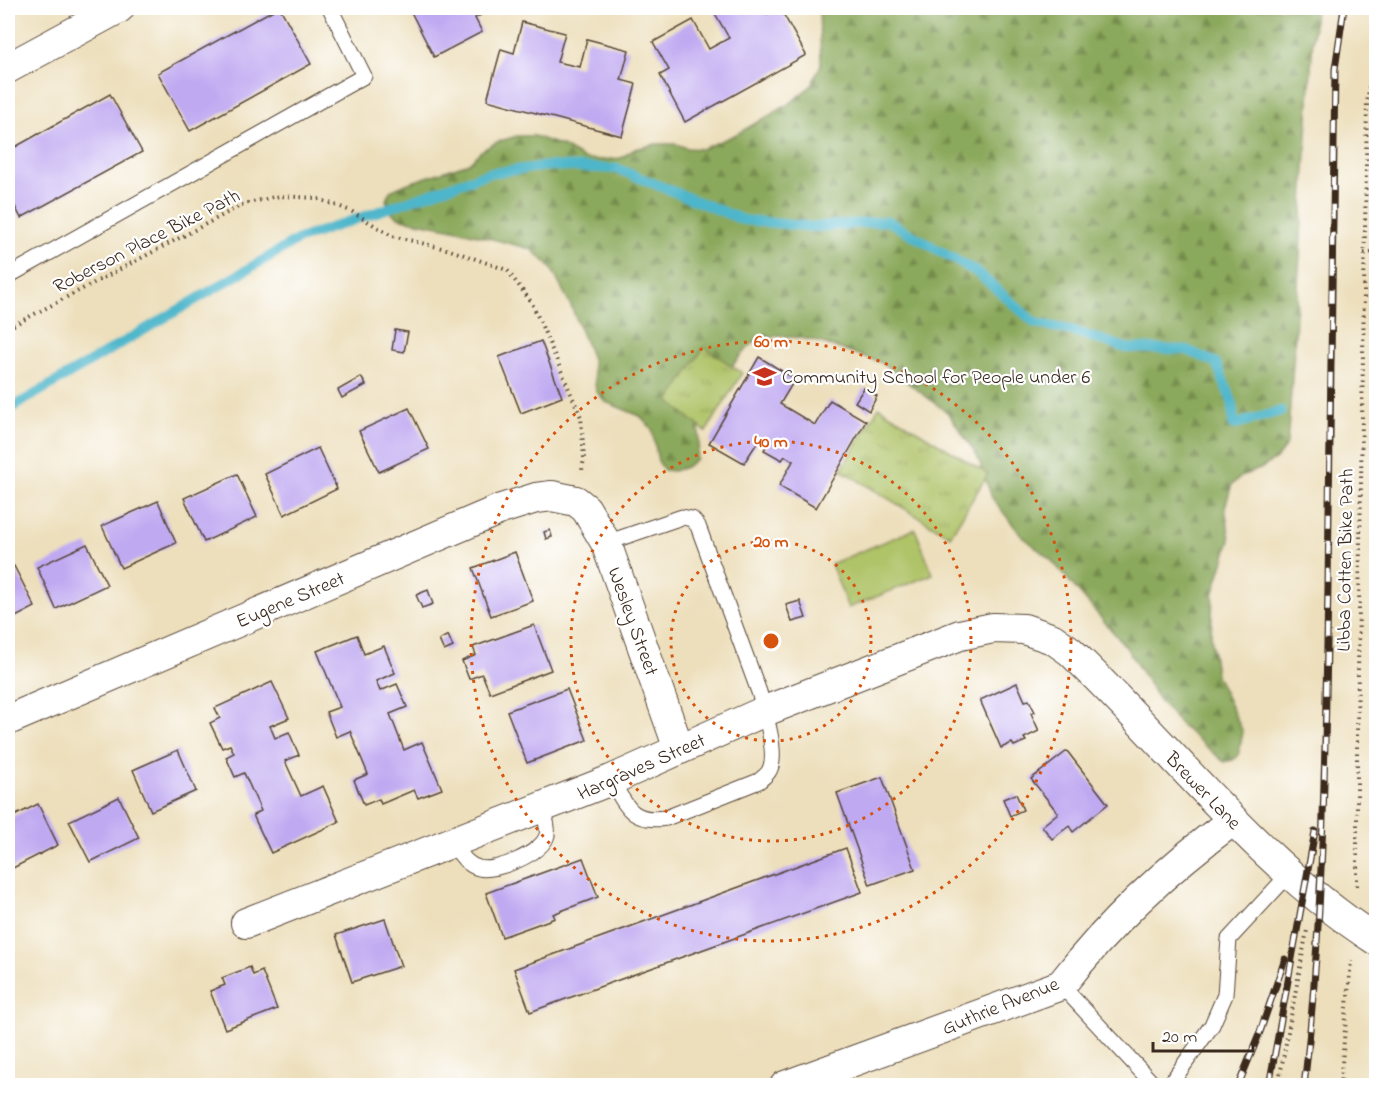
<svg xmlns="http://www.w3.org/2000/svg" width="1384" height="1093" viewBox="0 0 1384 1093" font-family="'Indie Flower',sans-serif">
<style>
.forest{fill:url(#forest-firs);stroke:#636a3d;stroke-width:1.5}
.park{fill:url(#park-tufts);stroke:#757642;stroke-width:1.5}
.pitch{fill:#afc367;stroke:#757642;stroke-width:1.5}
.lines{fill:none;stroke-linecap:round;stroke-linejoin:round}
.stream{stroke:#4db6ca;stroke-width:10}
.building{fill:#bfa9f1}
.lane-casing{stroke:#564536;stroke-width:17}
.street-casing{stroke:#564536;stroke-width:32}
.path{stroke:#564536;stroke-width:4;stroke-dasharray:1.5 4.5;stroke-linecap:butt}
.lane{stroke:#fff;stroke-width:15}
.street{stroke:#fff;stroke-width:30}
.rail-casing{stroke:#3b2a1e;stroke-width:7}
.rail{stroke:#fff;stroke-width:4.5;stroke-dasharray:14;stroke-linecap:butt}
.ring{fill:none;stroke:#d7540e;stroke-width:3;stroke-dasharray:3 6}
.labels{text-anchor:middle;stroke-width:4.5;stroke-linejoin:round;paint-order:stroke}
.street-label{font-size:20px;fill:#3b2a1e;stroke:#fff}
.poi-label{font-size:20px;fill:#3b2a1e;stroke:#fff;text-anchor:start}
.centre{fill:#d7540e;stroke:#fff;stroke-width:3}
.ring-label{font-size:18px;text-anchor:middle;font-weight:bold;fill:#d7540e;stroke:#fff;stroke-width:4.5;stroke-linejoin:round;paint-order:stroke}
</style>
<defs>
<pattern id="forest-firs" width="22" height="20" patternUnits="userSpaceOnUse" patternTransform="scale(1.5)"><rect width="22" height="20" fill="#8ba95c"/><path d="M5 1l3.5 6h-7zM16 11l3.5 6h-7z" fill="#738a4b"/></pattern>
<pattern id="park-tufts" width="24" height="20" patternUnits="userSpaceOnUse" patternTransform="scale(1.5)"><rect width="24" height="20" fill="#afc367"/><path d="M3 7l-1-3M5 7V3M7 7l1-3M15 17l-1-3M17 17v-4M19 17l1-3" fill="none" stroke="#909f54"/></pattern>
</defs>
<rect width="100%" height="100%" fill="#fff"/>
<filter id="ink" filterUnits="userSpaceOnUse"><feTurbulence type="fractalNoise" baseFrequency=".0167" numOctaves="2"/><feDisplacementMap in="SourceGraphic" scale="12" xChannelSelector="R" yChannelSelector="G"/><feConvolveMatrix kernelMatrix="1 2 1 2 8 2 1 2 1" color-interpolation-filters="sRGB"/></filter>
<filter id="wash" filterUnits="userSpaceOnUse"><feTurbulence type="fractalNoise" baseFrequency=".008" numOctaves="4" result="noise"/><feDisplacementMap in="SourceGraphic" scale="24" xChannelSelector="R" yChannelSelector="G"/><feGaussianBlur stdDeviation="1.35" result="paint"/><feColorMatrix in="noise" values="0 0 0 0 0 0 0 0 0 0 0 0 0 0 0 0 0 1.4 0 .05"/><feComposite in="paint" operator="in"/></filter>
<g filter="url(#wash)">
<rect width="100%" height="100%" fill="#eddfbc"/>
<path class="forest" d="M 819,8 L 1315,8 C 1305,153 1299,298 1287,444 L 1276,459 L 1260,469 L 1244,475 L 1232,484 L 1225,507 L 1230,540 L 1213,595 L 1211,636 L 1216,675 L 1243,732 L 1238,756 L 1233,760 L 1224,762 L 1181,725 L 1159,700 L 1126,647 L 1052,561 L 1021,535 L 992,498 L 977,455 L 948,413 L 880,362 L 813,340 L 779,335 L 753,343 L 740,356 L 724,377 L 699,426 L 699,446 L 696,459 L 686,467 L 674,471 L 664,470 L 658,461 L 652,429 L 640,416 L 606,402 L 596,391 L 592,359 L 571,306 L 551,268 L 541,258 L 531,249 L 454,229 L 402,219 L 392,213 L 386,200 L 390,191 L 406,184 L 469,163 L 481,151 L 497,142 L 517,136 L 534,136 L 562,146 L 584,159 L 603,160 L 621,158 L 635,149 L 656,144 L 676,144 L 687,148 L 702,149 L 737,134 L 789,104 L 811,86 L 821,64 Z"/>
<g class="park">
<path d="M 704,347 L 742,373 L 706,432 L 669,401 Z"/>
<path d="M 879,407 L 988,474 L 950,536 L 841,470 Z"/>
</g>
<path class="pitch" d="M 915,529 L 933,574 L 848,608 L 831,564 Z"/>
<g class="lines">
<path class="stream" d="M 8,410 L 299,239 L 489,173 L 549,166 L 618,169 L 743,220 L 815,227 L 888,221 L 978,273 L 1035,323 L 1073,331 L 1126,348 L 1187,350 L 1216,363 L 1233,404 L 1233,425 L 1281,411"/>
</g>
<g id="blocks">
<g class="building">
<path d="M 277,8 L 280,8 L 311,64 L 190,131 L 158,73 Z"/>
<path d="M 409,8 L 494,8 L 475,18 L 482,32 L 434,57 Z"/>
<path d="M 718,8 L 764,8 L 767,14 L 780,8 L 806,55 L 685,122 L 660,75 L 669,70 L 653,42 L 693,20 L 709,49 L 729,38 L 713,10 Z"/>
<path d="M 522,22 L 565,33 L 557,62 L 580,67 L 587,39 L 629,50 L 621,80 L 636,84 L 622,136 L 487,100 L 501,49 L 514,53 Z"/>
<path d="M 110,94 L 142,152 L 21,218 L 8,193 L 8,151 Z"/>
<path d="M 395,330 L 408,332 L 404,352 L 392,350 Z"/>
<path d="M 541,341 L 562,397 L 521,413 L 499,357 Z"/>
<path d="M 759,357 L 795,379 L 780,404 L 815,425 L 830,400 L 866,421 L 816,508 L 779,486 L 793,461 L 785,456 L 782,460 L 764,450 L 767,445 L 759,440 L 744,463 L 709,443 Z"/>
<path d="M 361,377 L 366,385 L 342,398 L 338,390 Z"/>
<path d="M 864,388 L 877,396 L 869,411 L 855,402 Z"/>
<path d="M 409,408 L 429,449 L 379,472 L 359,431 Z"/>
<path d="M 318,448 L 337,489 L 284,515 L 265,474 Z"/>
<path d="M 237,474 L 257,517 L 204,542 L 184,498 Z"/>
<path d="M 158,501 L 176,543 L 121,568 L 102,526 Z"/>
<path d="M 550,530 L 552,537 L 546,539 L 544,532 Z"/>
<path d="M 87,544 L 107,585 L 56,609 L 37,567 Z"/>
<path d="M 515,552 L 533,601 L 491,616 L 473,568 Z"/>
<path d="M 14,566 L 35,607 L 8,621 L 8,569 Z"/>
<path d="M 428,590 L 433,604 L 422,608 L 416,595 Z"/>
<path d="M 800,601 L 806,618 L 792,622 L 786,605 Z"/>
<path d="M 534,625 L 551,670 L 490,693 L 482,674 L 469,679 L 462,661 L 476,655 L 473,647 Z"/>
<path d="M 357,635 L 364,654 L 384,646 L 395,673 L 376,681 L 380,691 L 397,684 L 407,707 L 390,714 L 404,750 L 422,742 L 442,789 L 418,798 L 414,790 L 381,804 L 379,799 L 364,805 L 354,780 L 368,774 L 350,731 L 336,737 L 326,712 L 340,707 L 317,651 Z"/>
<path d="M 448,635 L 453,647 L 444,651 L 439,640 Z"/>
<path d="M 272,682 L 289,718 L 270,726 L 275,738 L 289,732 L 299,755 L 285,761 L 301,796 L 323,786 L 339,822 L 271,853 L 253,815 L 261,811 L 244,773 L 235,777 L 226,757 L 234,753 L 230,745 L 222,748 L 210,723 L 220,718 L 215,708 Z"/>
<path d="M 1017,683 L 1025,701 L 1029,700 L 1035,712 L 1031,713 L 1039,731 L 1024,738 L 1026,741 L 1014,746 L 1012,743 L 1001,748 L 980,700 Z"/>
<path d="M 567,689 L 587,740 L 527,763 L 507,711 Z"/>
<path d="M 178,750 L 196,791 L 151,811 L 133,770 Z"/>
<path d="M 1067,751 L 1108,804 L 1073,832 L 1069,826 L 1052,839 L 1042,826 L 1058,813 L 1031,779 Z"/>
<path d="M 882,777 L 915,869 L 870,885 L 837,793 Z"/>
<path d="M 1016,794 L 1023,810 L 1010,816 L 1003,799 Z"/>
<path d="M 119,797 L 139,838 L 90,862 L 69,821 Z"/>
<path d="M 38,804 L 58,845 L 9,870 L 8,819 Z"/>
<path d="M 846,848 L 862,892 L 530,1012 L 514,969 Z"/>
<path d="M 583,858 L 598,897 L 553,914 L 555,918 L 502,937 L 486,893 Z"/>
<path d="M 385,919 L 401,966 L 352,982 L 336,935 Z"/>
<path d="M 250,967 L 253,975 L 262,971 L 277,1009 L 225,1029 L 210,991 L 225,985 L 222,978 Z"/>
</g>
</g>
</g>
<g filter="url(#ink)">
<use href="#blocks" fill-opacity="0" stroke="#564536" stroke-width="1.5"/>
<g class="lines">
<defs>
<g id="lane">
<path d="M 8,276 L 364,76 L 330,8"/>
<path d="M 606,543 L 682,517 L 692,519 L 698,526 L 759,692 C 764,709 779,755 769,771 C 767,775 762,778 759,781 L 666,818 C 631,823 627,807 611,780"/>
<path d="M 452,843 C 460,853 466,865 479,868 C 495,873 543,853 547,835 C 549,827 544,815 542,807"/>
<path d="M 1061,985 L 1155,1086"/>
<path d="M 1169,1086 L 1212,1025 L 1225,995 L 1229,939 L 1291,872"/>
</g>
<g id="street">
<path d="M 8,68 L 119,8"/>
<path d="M 8,720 L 501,509 L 536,498 L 552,496 L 576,501 L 586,509 L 606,543 L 679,749"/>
<path d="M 246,923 L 611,780 L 765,711 L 960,635 L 993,628 L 1024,629 L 1053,639 L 1070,651 C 1172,748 1257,863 1376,940"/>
<path d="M 785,1086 L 1061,985 C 1110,922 1168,868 1232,821"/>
</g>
</defs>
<use href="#lane" class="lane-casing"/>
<use href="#street" class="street-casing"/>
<g class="path">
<path d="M 1364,253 L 1376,252"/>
<path d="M 8,328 L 244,204 L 279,196 L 316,198 L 351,211 L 392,236 L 450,250 L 507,270 L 532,303 L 581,417 L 584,458 L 582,470"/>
<path d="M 1357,886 L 1357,734 L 1367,103 L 1376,36"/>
<path d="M 1278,1086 L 1307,930"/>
<path d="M 1340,1086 L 1351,960"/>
</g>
<use href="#lane" class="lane"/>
<use href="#street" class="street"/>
<defs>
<g id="rail">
<path d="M 1238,1086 L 1260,1032 L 1285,959"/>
<path d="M 1269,1086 L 1315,831"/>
<path d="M 1304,1086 C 1324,920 1325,752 1328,585 C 1330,413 1332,241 1335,69 L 1344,8"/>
</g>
</defs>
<use href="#rail" class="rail-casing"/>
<use href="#rail" class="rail"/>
</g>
</g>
<g class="ring">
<circle cx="771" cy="641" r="100"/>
<circle cx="771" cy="641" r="200"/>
<circle cx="771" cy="641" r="300"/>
</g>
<defs>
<symbol id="school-bare" viewBox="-9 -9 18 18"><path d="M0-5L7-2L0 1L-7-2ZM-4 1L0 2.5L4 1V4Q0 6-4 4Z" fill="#c8321e" stroke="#fff" stroke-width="2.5" paint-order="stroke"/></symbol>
</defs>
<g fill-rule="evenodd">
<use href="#school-bare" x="748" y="360" width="33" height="33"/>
</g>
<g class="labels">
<g class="street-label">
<text transform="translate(146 240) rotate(-27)" y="7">Roberson Place Bike Path</text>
<text transform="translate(1344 560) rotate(-89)" y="7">Libba Cotten Bike Path</text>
<text transform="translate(290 599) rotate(-23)" y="7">Eugene Street</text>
<text transform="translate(634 621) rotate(70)" y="7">Wesley Street</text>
<text transform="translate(641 766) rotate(-24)" y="7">Hargraves Street</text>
<text transform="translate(1204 790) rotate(46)" y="7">Brewer Lane</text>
<text transform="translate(1000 1005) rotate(-22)" y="7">Guthrie Avenue</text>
</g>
<g class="poi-label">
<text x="782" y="383">Community School for People under 6</text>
</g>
</g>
<circle cx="771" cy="641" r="9" class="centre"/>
<g class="ring-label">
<text x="771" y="347">60 m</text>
<text x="771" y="447">40 m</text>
<text x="771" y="547">20 m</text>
</g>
<rect width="1384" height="1093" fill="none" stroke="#fff" stroke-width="30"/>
<path d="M1153 1042v9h100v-9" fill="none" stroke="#3b2a1e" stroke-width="3"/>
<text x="1162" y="1042" font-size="18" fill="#3b2a1e" stroke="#ffffff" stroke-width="4.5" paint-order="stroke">20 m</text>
</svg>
